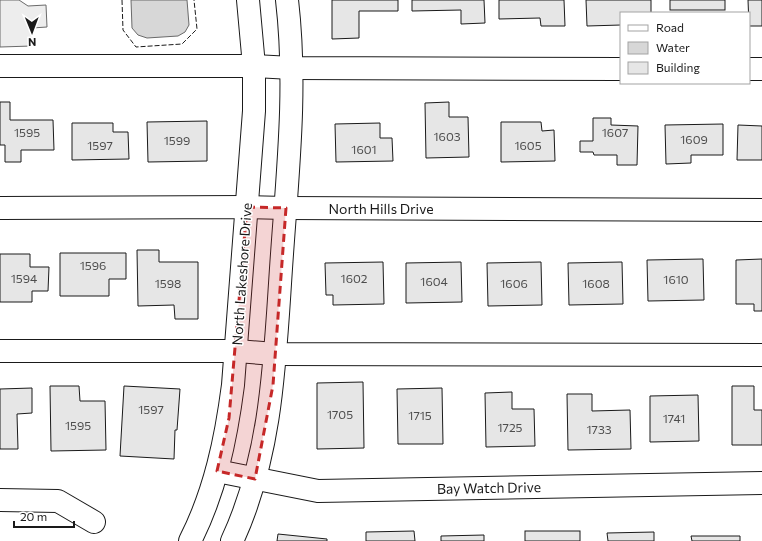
<svg xmlns="http://www.w3.org/2000/svg" width="762" height="541" viewBox="0 0 762 541" font-family="Commissioner,sans-serif">
<style>
.built{fill:#ededed;stroke:#6a6a6a}
.water{fill:#d7d7d7;stroke:#6a6a6a}
.building{fill:#e6e6e6;stroke:#1a1a1a}
.lines{fill:none;stroke-linecap:round;stroke-linejoin:round}
.minor-casing{stroke:#1a1a1a;stroke-width:24}
.major-casing{stroke:#1a1a1a;stroke-width:24}
.minor{stroke:#fff;stroke-width:22}
.major{stroke:#fff;stroke-width:22}
.fence{stroke:#1a1a1a;stroke-width:1;stroke-dasharray:5 2;stroke-linecap:butt}
.marked{fill:#c62828;fill-opacity:0.2;stroke:#c62828;stroke-width:3;stroke-dasharray:8 5;stroke-linejoin:round}
.labels{text-anchor:middle;stroke-width:3;stroke-linejoin:round;paint-order:stroke}
.number-label{font-size:12px;fill:#4d4d4d}
.street-label{font-size:14px;fill:#1a1a1a;stroke:#fff}
</style>
<rect width="100%" height="100%" fill="#fff"/>
<path class="built" d="M 0,0 L 19,0 L 28,6 L 46,5 L 47,27 L 32,28 L 32,46 L 0,47 Z"/>
<path class="water" d="M 131,0 L 187,0 L 189,25 L 185,32 L 178,36 L 147,38 L 138,35 L 132,28 Z"/>
<g class="building">
<path d="M 332,0 L 398,0 L 398,11 L 359,11 L 359,38 L 332,39 Z"/>
<path d="M 412,0 L 484,0 L 485,23 L 461,24 L 461,10 L 412,11 Z"/>
<path d="M 499,0 L 564,0 L 565,26 L 541,26 L 540,18 L 499,19 Z"/>
<path d="M 586,0 L 651,0 L 651,13 L 621,13 L 621,25 L 587,26 Z"/>
<rect x="670" y="0" width="55" height="10"/>
<path d="M 748,0 L 762,0 L 762,26 L 749,26 Z"/>
<path d="M 0,102 L 10,102 L 10,120 L 53,120 L 54,150 L 21,150 L 21,162 L 5,162 L 5,145 L 0,145 Z"/>
<path d="M 449,102 L 449,117 L 468,117 L 469,157 L 426,158 L 425,103 Z"/>
<path d="M 593,118 L 611,118 L 611,125 L 638,126 L 637,165 L 617,165 L 617,155 L 594,155 L 593,152 L 580,152 L 580,141 L 593,141 Z"/>
<path d="M 207,121 L 207,161 L 148,162 L 147,122 Z"/>
<path d="M 501,122 L 541,122 L 542,131 L 554,130 L 555,161 L 501,162 Z"/>
<path d="M 72,123 L 113,123 L 113,132 L 128,132 L 129,159 L 72,160 Z"/>
<path d="M 380,123 L 380,138 L 392,138 L 393,161 L 336,162 L 335,124 Z"/>
<path d="M 723,124 L 723,155 L 691,155 L 691,163 L 666,164 L 665,125 Z"/>
<path d="M 738,125 L 762,126 L 762,160 L 737,160 Z"/>
<path d="M 137,250 L 159,250 L 159,262 L 198,262 L 198,319 L 175,319 L 174,305 L 138,306 Z"/>
<path d="M 60,253 L 126,253 L 126,279 L 109,279 L 109,296 L 60,296 Z"/>
<path d="M 0,254 L 30,254 L 30,267 L 49,267 L 48,291 L 32,291 L 32,302 L 0,302 Z"/>
<path d="M 703,259 L 704,300 L 648,301 L 647,260 Z"/>
<path d="M 762,259 L 762,311 L 754,311 L 754,304 L 736,304 L 736,260 Z"/>
<path d="M 383,262 L 384,304 L 333,305 L 333,295 L 326,295 L 325,263 Z"/>
<path d="M 461,262 L 462,302 L 406,303 L 406,263 Z"/>
<path d="M 541,262 L 542,305 L 488,306 L 487,263 Z"/>
<path d="M 622,262 L 623,304 L 569,305 L 568,263 Z"/>
<path d="M 363,382 L 364,448 L 317,449 L 317,383 Z"/>
<path d="M 50,386 L 79,386 L 80,401 L 105,401 L 106,450 L 51,451 Z"/>
<path d="M 124,386 L 180,389 L 177,430 L 175,430 L 174,459 L 120,456 Z"/>
<path d="M 732,386 L 754,386 L 754,410 L 762,410 L 762,445 L 732,445 Z"/>
<path d="M 32,388 L 32,413 L 17,414 L 18,449 L 0,449 L 0,389 Z"/>
<path d="M 442,388 L 443,444 L 398,444 L 397,389 Z"/>
<path d="M 512,392 L 512,409 L 534,409 L 535,446 L 486,447 L 485,393 Z"/>
<path d="M 567,394 L 592,394 L 592,411 L 630,410 L 631,449 L 568,450 Z"/>
<path d="M 698,395 L 699,441 L 650,442 L 650,396 Z"/>
<path d="M 414,531 L 415,541 L 366,541 L 366,532 Z"/>
<rect x="525" y="531" width="55" height="10"/>
<path d="M 654,532 L 654,541 L 608,541 L 607,533 Z"/>
<path d="M 278,534 L 327,539 L 327,541 L 277,541 Z"/>
<path d="M 484,535 L 484,541 L 441,541 L 441,536 Z"/>
<path d="M 691,536 L 740,536 L 740,541 L 692,541 Z"/>
</g>
<g class="lines">
<defs>
<g id="minor">
<path d="M 0,66 L 254,66 L 292,68 L 621,69"/>
<path d="M 749,69 L 762,69"/>
<path d="M 0,208 L 247,207 L 286,208 L 762,210"/>
<path d="M 0,351 L 237,351 L 275,354 L 762,355"/>
<path d="M 217,471 L 318,491 L 762,483"/>
<path d="M 0,500 L 58,501 L 94,522"/>
</g>
<g id="major">
<path d="M 190,541 C 215,492 226,439 233,385 L 254,111 L 254,66 L 248,0"/>
<path d="M 232,541 C 274,451 275,351 282,254 C 288,169 297,85 287,0"/>
</g>
</defs>
<use href="#minor" class="minor-casing"/>
<use href="#major" class="major-casing"/>
<use href="#minor" class="minor"/>
<use href="#major" class="major"/>
<path class="fence" d="M 122,0 L 123,30 L 136,47 L 182,44 L 197,29 L 194,0"/>
</g>
<path class="marked" d="M 247,207 L 286,208 L 273,385 L 255,479 L 217,471 L 229,418 Z"/>
<g class="labels">
<g class="number-label">
<text x="27" y="137">1595</text>
<text x="615" y="137">1607</text>
<text x="447" y="141">1603</text>
<text x="694" y="144">1609</text>
<text x="177" y="145">1599</text>
<text x="100" y="150">1597</text>
<text x="528" y="150">1605</text>
<text x="364" y="154">1601</text>
<text x="93" y="270">1596</text>
<text x="24" y="283">1594</text>
<text x="354" y="283">1602</text>
<text x="676" y="284">1610</text>
<text x="434" y="286">1604</text>
<text x="168" y="288">1598</text>
<text x="514" y="288">1606</text>
<text x="596" y="288">1608</text>
<text x="151" y="414">1597</text>
<text x="340" y="419">1705</text>
<text x="420" y="420">1715</text>
<text x="674" y="423">1741</text>
<text x="78" y="430">1595</text>
<text x="510" y="432">1725</text>
<text x="599" y="434">1733</text>
</g>
<g class="street-label">
<text x="381" y="214">North Hills Drive</text>
<text transform="translate(242 274) rotate(-86)" y="5">North Lakeshore Drive</text>
<text transform="translate(489 488) rotate(-1)" y="5">Bay Watch Drive</text>
</g>
</g>
<rect x="620" y="12" width="130" height="72" fill="#ffffff" stroke="#a3a3a3"/>
<rect x="628" y="25" width="20" height="6" fill="#ffffff" stroke="#a3a3a3"/>
<text x="656" y="32" font-size="12" fill="#1a1a1a">Road</text>
<rect x="628" y="42" width="20" height="12" fill="#d7d7d7" stroke="#a3a3a3"/>
<text x="656" y="52" font-size="12" fill="#1a1a1a">Water</text>
<rect x="628" y="62" width="20" height="12" fill="#e6e6e6" stroke="#a3a3a3"/>
<text x="656" y="72" font-size="12" fill="#1a1a1a">Building</text>
<g transform="translate(32 32) rotate(179)" stroke="#ffffff" stroke-width="3" paint-order="stroke">
<path d="M0-3L7 15L0 10L-7 15Z" fill="#1a1a1a"/>
<text y="-6" font-size="11" font-weight="bold" text-anchor="middle" fill="#1a1a1a">N</text>
</g>
<path d="M14 521v6h60v-6" fill="none" stroke="#1a1a1a" stroke-width="2"/>
<text x="20" y="521" font-size="12" fill="#1a1a1a" stroke="#ffffff" stroke-width="3" paint-order="stroke">20 m</text>
</svg>
